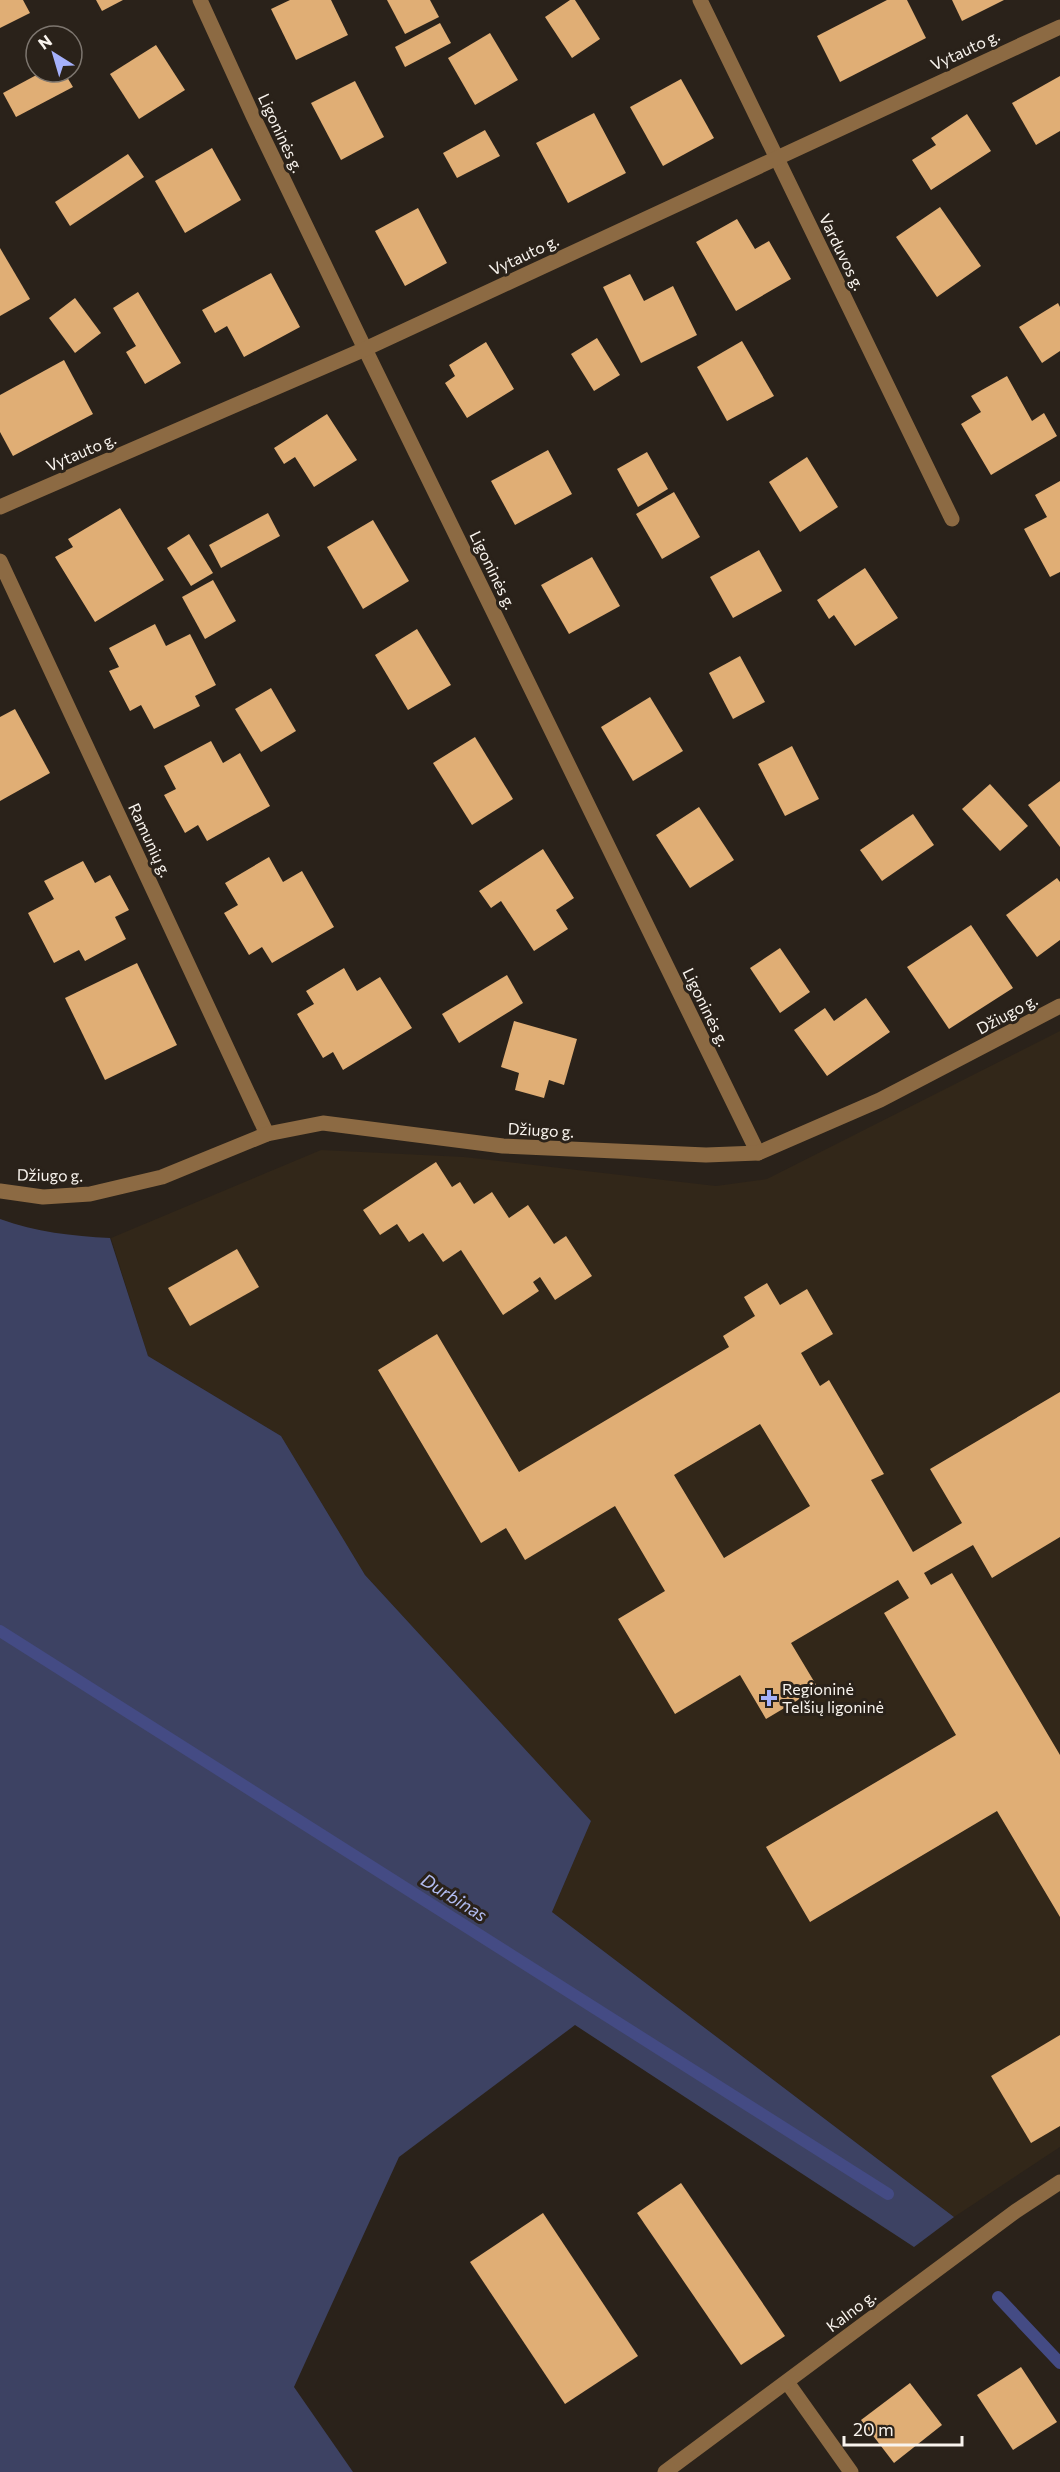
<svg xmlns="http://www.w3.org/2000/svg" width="1060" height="2472" viewBox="0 0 1060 2472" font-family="Commissioner,sans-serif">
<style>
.built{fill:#322719}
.green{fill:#3d4263}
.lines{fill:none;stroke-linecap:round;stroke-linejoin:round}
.stream{stroke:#444b84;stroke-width:12}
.building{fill:#e0ae75;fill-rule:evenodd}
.minor{stroke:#8c6a43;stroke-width:15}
.poi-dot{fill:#a5b1fc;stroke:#2a221a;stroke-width:2}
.labels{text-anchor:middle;stroke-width:6;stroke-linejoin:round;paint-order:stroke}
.street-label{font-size:16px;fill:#f9f4ee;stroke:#2a221a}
.poi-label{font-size:16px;fill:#f9f4ee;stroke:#2a221a;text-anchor:start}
.water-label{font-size:18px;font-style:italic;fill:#b2bcf0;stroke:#2a221a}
</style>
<rect width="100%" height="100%" fill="#2a221a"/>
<path class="built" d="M 1060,1031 L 1060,2147 L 954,2217 L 552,1912 L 591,1821 L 365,1575 L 281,1436 L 148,1356 L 111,1238 L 321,1150 L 464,1157 L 716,1186 L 767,1179 Z"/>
<path class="green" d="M 0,1219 C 36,1232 72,1236 110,1238 L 148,1356 L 281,1436 L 365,1575 L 591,1821 L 552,1912 L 954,2217 L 914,2247 L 575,2025 L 399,2157 L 294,2387 L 353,2472 L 0,2472 Z"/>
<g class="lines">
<g class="stream">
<path d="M 0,1631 L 888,2194"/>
<path d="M 998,2297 L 1060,2363"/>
</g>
</g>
<g class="building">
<path d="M 0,0 L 23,0 L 30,13 L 0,28 Z"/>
<path d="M 96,0 L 123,0 L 102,11 Z"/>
<path d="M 290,0 L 331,0 L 348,35 L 296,60 L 271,9 Z"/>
<path d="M 387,0 L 430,0 L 439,17 L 405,34 Z"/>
<path d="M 570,0 L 575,0 L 600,39 L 572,58 L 545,17 Z"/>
<path d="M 887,0 L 907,0 L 926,38 L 840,82 L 817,36 Z"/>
<path d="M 952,0 L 1004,0 L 962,21 Z"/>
<path d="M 440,23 L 451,43 L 405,67 L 395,47 Z"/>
<path d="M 490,33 L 518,80 L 475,105 L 448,58 Z"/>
<path d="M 156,45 L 185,90 L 139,119 L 110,74 Z"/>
<path d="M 42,72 L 64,72 L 73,87 L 16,117 L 3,93 Z"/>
<path d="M 1060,76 L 1060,131 L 1036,145 L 1012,103 Z"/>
<path d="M 681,79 L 714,138 L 663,166 L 630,107 Z"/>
<path d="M 355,81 L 384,137 L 341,160 L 311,103 Z"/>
<path d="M 594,113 L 626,173 L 568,203 L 536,143 Z"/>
<path d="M 967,114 L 991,151 L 931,190 L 912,160 L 936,145 L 931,138 Z"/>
<path d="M 485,130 L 500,156 L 457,178 L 443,153 Z"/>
<path d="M 212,148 L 241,200 L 185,233 L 155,181 Z"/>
<path d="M 128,154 L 144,177 L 70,226 L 55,202 Z"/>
<path d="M 940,207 L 981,266 L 937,297 L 896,237 Z"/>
<path d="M 418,208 L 447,263 L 405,286 L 375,231 Z"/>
<path d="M 737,219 L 755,249 L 769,241 L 791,279 L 736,311 L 696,242 Z"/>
<path d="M 0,248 L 30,299 L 0,316 Z"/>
<path d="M 271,273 L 300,327 L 244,357 L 227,326 L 215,333 L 202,310 Z"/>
<path d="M 630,274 L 644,301 L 673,286 L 697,335 L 641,363 L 603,287 Z"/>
<path d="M 138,292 L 181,363 L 145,384 L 126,352 L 136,346 L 113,308 Z"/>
<path d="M 75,298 L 101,333 L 75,353 L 49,318 Z"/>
<path d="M 1058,303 L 1060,307 L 1060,351 L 1042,363 L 1019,327 Z"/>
<path d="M 597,338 L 620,375 L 594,391 L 571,354 Z"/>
<path d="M 742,341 L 774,396 L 727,421 L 697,367 Z"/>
<path d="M 486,342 L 514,389 L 467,418 L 445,383 L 455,376 L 449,365 Z"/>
<path d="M 64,360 L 93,414 L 13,456 L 0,432 L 0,395 Z"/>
<path d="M 1007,376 L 1032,421 L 1044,413 L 1057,436 L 991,475 L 961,424 L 981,412 L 971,396 Z"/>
<path d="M 327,414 L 357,460 L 314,487 L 295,457 L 284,464 L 274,448 Z"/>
<path d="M 548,450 L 572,494 L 515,525 L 491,481 Z"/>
<path d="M 647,452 L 668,489 L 638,507 L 617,469 Z"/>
<path d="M 807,457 L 838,507 L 800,532 L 769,482 Z"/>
<path d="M 1060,481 L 1060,572 L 1050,577 L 1024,529 L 1047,517 L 1035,495 Z"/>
<path d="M 674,492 L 700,537 L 662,559 L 636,514 Z"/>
<path d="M 120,508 L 164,580 L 95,622 L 55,557 L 73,547 L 68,539 Z"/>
<path d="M 268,513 L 280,536 L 221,568 L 209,545 Z"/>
<path d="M 373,520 L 409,581 L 363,609 L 327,547 Z"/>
<path d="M 189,534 L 213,573 L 191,586 L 167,548 Z"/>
<path d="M 759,550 L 782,591 L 733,618 L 710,577 Z"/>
<path d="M 592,557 L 620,606 L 569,634 L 541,585 Z"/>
<path d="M 865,568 L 898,618 L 855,646 L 834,615 L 829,619 L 817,600 Z"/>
<path d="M 213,580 L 236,621 L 205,639 L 182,597 Z"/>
<path d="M 155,624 L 166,646 L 190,634 L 216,685 L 195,696 L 200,706 L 154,729 L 141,705 L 130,711 L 109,671 L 119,667 L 109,648 Z"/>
<path d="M 417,629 L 451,685 L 408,710 L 375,655 Z"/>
<path d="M 740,656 L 765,702 L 733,719 L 709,673 Z"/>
<path d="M 271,688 L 296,731 L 261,752 L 235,709 Z"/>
<path d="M 650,697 L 683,751 L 633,781 L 601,727 Z"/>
<path d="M 15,709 L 50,773 L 0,801 L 0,717 Z"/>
<path d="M 475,737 L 513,799 L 472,825 L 433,763 Z"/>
<path d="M 211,741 L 223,763 L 240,753 L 270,806 L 207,841 L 198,825 L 185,833 L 164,795 L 176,789 L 164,766 Z"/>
<path d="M 792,746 L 819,799 L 785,816 L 758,764 Z"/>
<path d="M 1060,781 L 1060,847 L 1028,805 Z"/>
<path d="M 990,784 L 1028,826 L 1000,851 L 962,809 Z"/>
<path d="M 699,807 L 734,860 L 690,888 L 656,835 Z"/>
<path d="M 913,814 L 934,845 L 882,881 L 860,850 Z"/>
<path d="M 543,849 L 574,898 L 556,910 L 568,929 L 534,951 L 501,901 L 491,908 L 479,891 Z"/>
<path d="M 269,857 L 283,882 L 302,871 L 334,927 L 272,963 L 262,947 L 249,955 L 224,913 L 238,905 L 225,883 Z"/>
<path d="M 83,861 L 95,883 L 110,875 L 129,910 L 115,917 L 126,939 L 85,961 L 79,950 L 54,963 L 28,913 L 54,899 L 44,881 Z"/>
<path d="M 1057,878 L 1060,882 L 1060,940 L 1037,957 L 1006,915 Z"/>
<path d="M 971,925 L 1013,988 L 949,1029 L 907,967 Z"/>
<path d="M 780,948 L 810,992 L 780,1013 L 750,968 Z"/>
<path d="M 137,963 L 177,1045 L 105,1080 L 65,998 Z"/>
<path d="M 344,968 L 357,991 L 380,977 L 412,1028 L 343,1070 L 333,1052 L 323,1058 L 297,1014 L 314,1004 L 306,991 Z"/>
<path d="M 507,975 L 523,1003 L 459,1043 L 442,1014 Z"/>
<path d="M 866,998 L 890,1032 L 827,1076 L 794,1030 L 825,1008 L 834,1021 Z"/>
<path d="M 514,1021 L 577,1039 L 564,1085 L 549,1080 L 544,1098 L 515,1090 L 519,1073 L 501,1067 Z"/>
<path d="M 436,1162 L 452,1187 L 460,1182 L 474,1204 L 492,1192 L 509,1218 L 528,1205 L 554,1244 L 566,1236 L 592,1276 L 555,1300 L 540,1277 L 533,1282 L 539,1291 L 503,1315 L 461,1250 L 443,1262 L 423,1233 L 409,1242 L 397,1224 L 380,1235 L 363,1210 Z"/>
<path d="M 237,1249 L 259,1287 L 190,1326 L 168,1288 Z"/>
<path d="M 767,1283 L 780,1305 L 807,1289 L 833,1334 L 801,1353 L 820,1386 L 829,1380 L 884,1474 L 871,1480 L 913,1552 L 962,1523 L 930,1469 L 1060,1392 L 1060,1537 L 992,1578 L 973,1545 L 924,1573 L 931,1585 L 952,1573 L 1060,1755 L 1060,1917 L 997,1811 L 810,1922 L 766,1847 L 956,1735 L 884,1613 L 909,1598 L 898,1580 L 791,1643 L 818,1688 L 766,1719 L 740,1675 L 675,1714 L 618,1619 L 665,1591 L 615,1506 L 525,1560 L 506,1528 L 481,1543 L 378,1370 L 437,1334 L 519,1472 L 729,1347 L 723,1336 L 755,1316 L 744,1297 ZM 760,1424 L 810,1506 L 724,1558 L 674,1475 Z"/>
<path d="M 1060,2035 L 1060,2126 L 1031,2143 L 991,2076 Z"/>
<path d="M 681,2183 L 785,2336 L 741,2365 L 637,2213 Z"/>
<path d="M 543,2213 L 638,2356 L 565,2404 L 470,2262 Z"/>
<path d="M 1021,2367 L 1057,2422 L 1013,2450 L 977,2395 Z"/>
<path d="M 910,2383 L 942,2425 L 894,2463 L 861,2420 Z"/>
</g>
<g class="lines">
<g class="minor">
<path d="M 200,0 L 253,116 L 365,349 L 758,1153"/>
<path d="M 700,0 L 952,519"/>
<path d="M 0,507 L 365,349 L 1060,27"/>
<path d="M 0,561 L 267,1134"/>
<path d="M 0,1191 L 43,1197 L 90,1194 L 162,1177 L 267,1134 L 323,1123 L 503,1146 L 706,1155 L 758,1153 L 880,1100 L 1060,1006"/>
<path d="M 787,2382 L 851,2472"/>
<path d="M 665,2472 L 1016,2211 L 1060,2182"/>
</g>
</g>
<path class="poi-dot" d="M766 1689h6v6h6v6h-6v6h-6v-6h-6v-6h6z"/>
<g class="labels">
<g class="street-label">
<text transform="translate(965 50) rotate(-25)" y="6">Vytauto g.</text>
<text transform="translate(281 133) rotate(65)" y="6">Ligoninės g.</text>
<text transform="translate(842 252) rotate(64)" y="6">Varduvos g.</text>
<text transform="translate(524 255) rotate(-25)" y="6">Vytauto g.</text>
<text transform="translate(81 452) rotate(-23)" y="6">Vytauto g.</text>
<text transform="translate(493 570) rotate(64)" y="6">Ligoninės g.</text>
<text transform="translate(150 840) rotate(65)" y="6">Ramunių g.</text>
<text transform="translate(706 1007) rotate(64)" y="6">Ligoninės g.</text>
<text transform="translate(1007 1014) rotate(-28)" y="6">Džiugo g.</text>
<text transform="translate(541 1130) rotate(3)" y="6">Džiugo g.</text>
<text transform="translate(50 1175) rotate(1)" y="6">Džiugo g.</text>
<text transform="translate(851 2311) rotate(-37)" y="6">Kalno g.</text>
</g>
<g class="poi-label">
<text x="782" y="1695">Regioninė<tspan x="782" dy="18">Telšių ligoninė</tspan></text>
</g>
<g class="water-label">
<text transform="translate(454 1898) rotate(32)" y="6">Durbinas</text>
</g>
</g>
<g transform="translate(54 54) rotate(323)"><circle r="28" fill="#2a221a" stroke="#7d766f" stroke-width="1.5"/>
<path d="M0-4.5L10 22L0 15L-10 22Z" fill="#a5b1fc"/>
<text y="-9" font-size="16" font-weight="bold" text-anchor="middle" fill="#f9f4ee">N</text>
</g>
<path d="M844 2436v9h118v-9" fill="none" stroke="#f9f4ee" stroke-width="3"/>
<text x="853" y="2436" font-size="18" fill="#f9f4ee" stroke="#2a221a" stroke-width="4.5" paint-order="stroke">20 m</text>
</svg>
